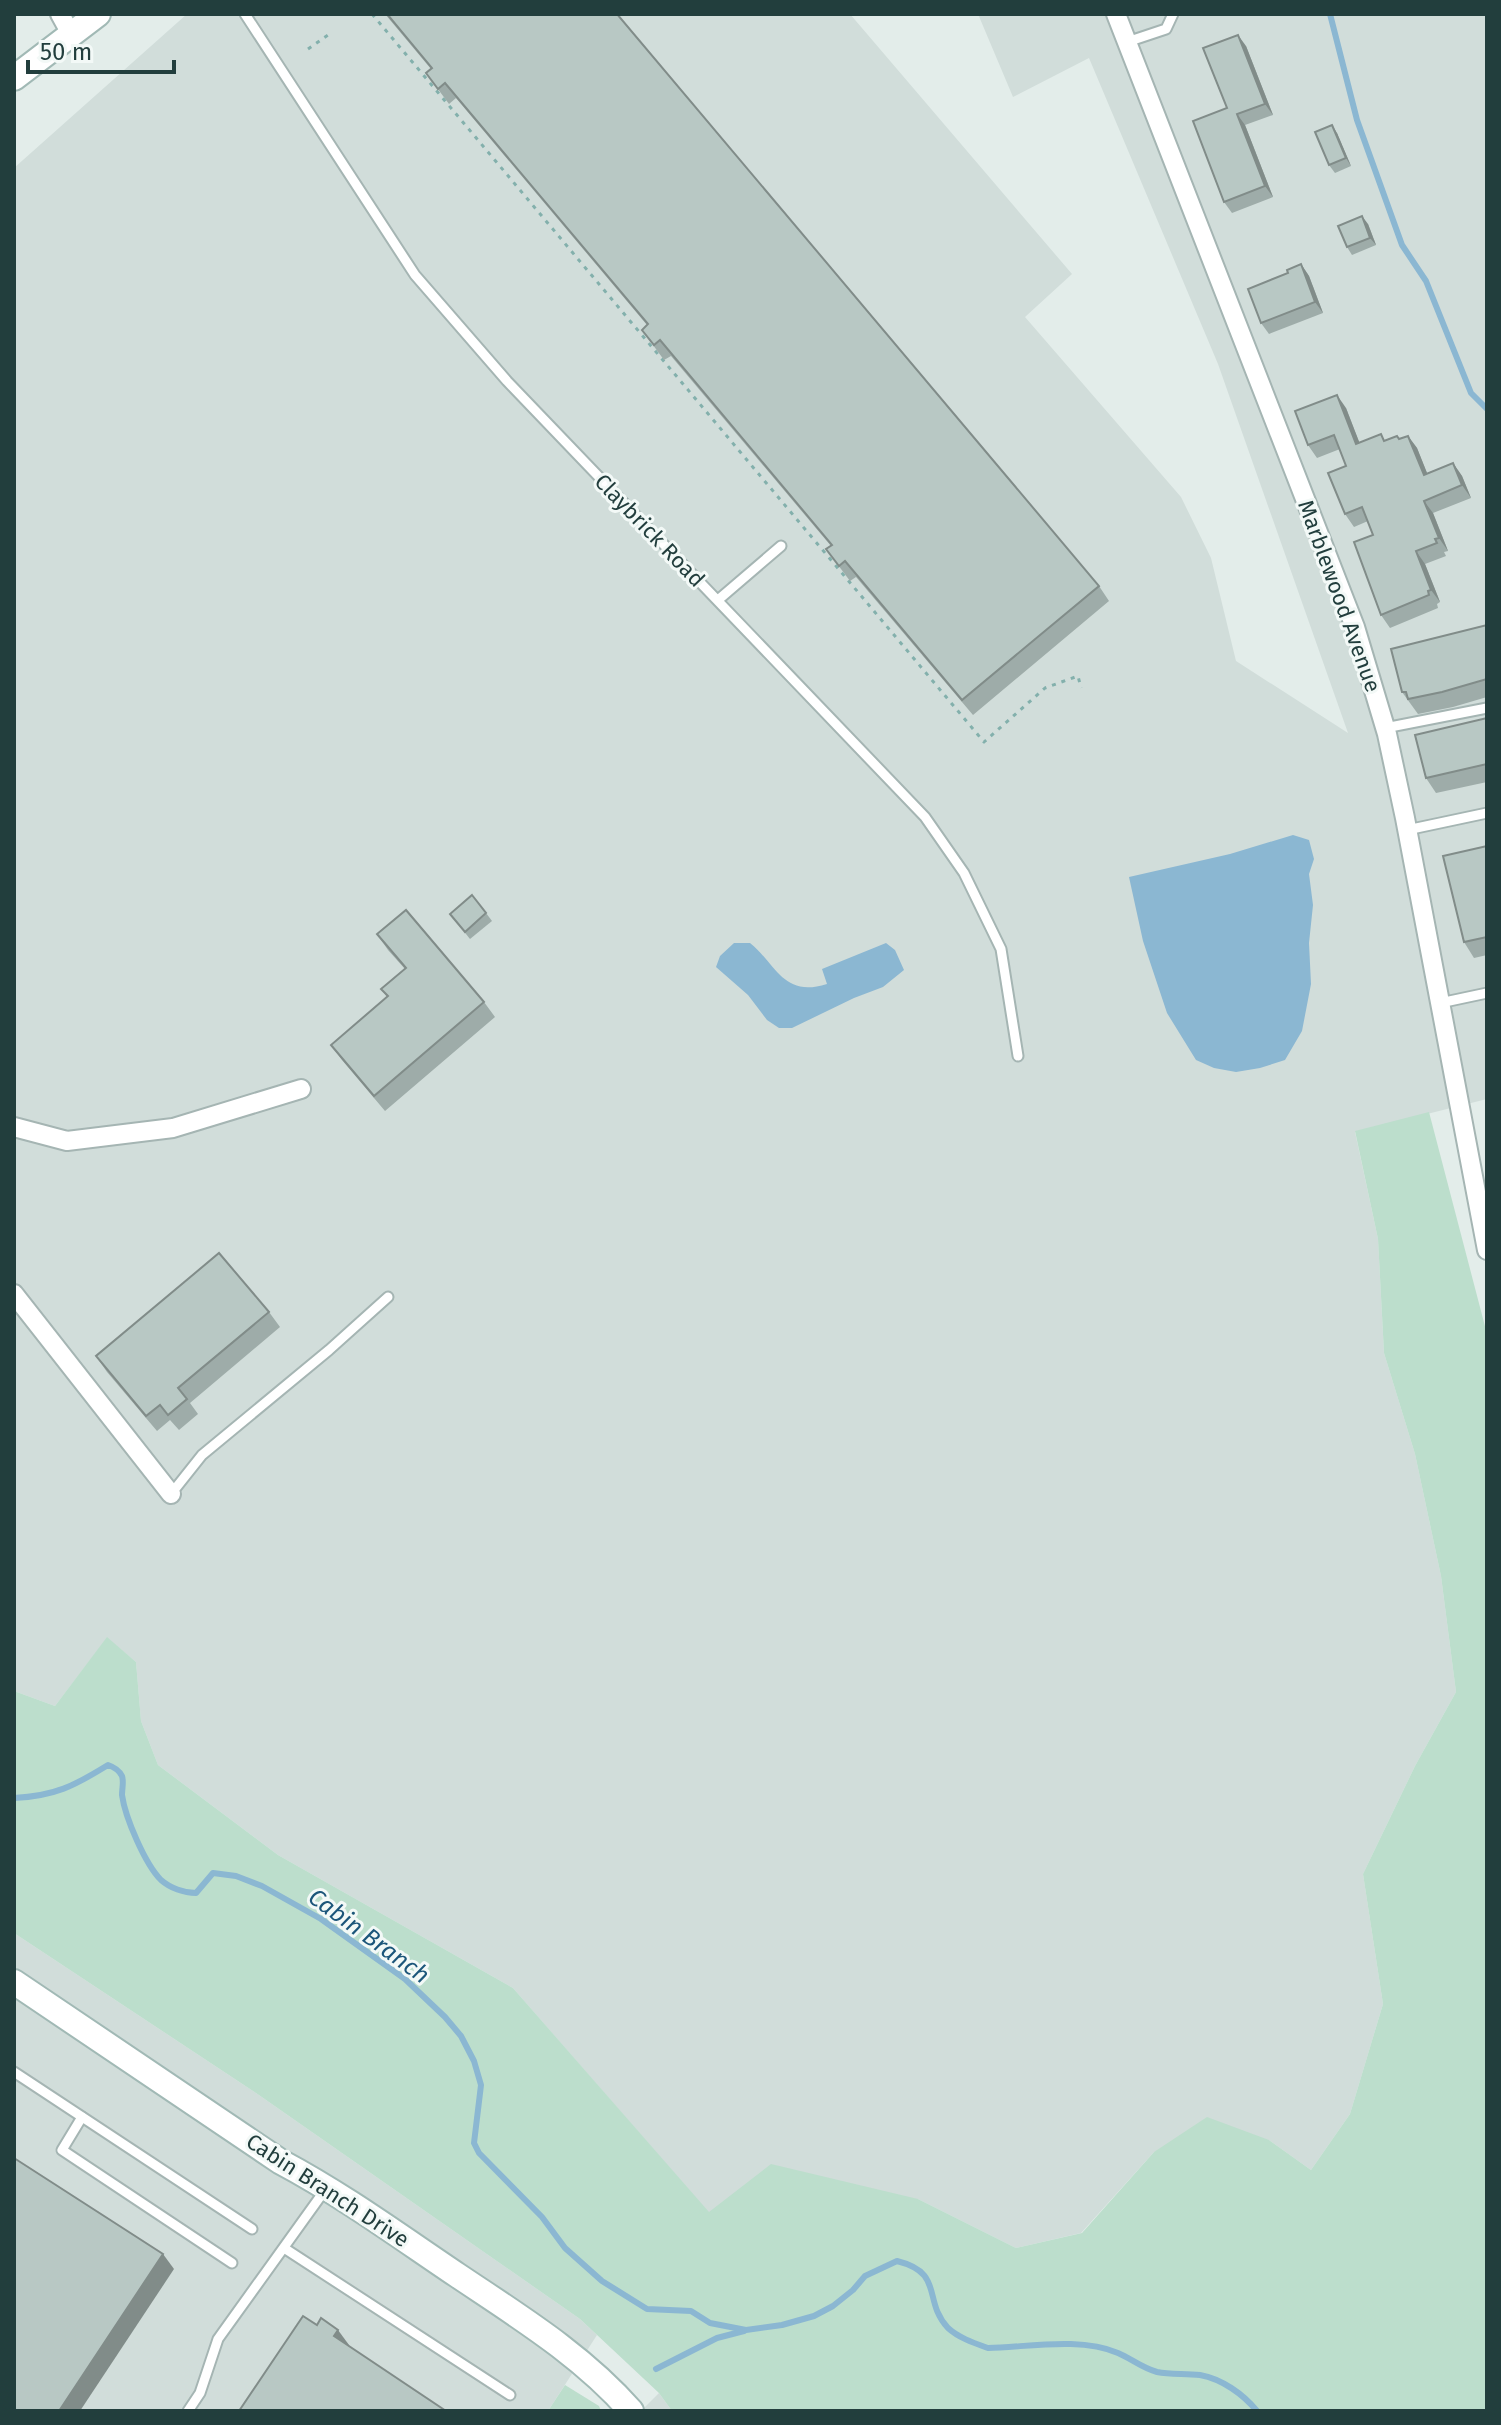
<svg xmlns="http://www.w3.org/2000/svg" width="1501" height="2425" viewBox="0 0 1501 2425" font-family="'Fira Sans',sans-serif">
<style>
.built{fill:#d1ddda}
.green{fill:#bcdecc}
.water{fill:#8bb7d2}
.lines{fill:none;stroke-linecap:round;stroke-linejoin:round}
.stream{stroke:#8bb7d2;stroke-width:6}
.lane-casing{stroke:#a5b5b3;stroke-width:13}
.street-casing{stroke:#a5b5b3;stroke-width:22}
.secondary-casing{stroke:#a1b9b5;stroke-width:28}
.path{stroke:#83b0ac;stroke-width:3;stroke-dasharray:4 6;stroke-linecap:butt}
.lane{stroke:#fff;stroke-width:9}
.street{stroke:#fff;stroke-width:18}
.secondary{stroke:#fff;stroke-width:24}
.wall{fill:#9eaca9}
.shaded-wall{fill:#818c89}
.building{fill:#b8c8c4;stroke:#818c89;stroke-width:2}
.labels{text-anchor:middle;stroke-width:6;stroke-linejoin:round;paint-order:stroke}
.street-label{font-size:22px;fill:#223e3d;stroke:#f3f9f7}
.water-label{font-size:24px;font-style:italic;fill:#1c567a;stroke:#f3f9f7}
</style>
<rect width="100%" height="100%" fill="#e3edea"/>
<g class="built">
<path d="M 187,14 L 850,14 L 1072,274 L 1025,317 L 1181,497 L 1211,558 L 1236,661 L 1348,733 L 1218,364 L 1089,58 L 1013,97 L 978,14 L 1487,14 L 1487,1099 L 1355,1132 L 1378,1239 L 1384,1353 L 1415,1454 L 1441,1576 L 1456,1692 L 1415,1766 L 1363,1874 L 1383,2004 L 1350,2114 L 1311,2170 L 1269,2140 L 1154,2152 L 1081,2233 L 1016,2248 L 918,2199 L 709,2213 L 513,1988 L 278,1855 L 158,1765 L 141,1721 L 136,1662 L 107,1638 L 55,1706 L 14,1691 L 14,168 Z"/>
<path d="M 14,1933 L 256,2093 L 580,2319 L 597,2335 L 548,2411 L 14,2411 Z"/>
<path d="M 659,2393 L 672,2411 L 641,2411 Z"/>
</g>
<g class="green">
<path d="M 1429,1112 L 1487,1334 L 1487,2411 L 672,2411 L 659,2393 L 580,2319 L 256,2093 L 14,1933 L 14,1691 L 55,1706 L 107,1637 L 136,1662 L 141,1721 L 158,1765 L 278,1855 L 513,1988 L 709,2212 L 771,2164 L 918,2199 L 1016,2248 L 1082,2233 L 1154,2152 L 1207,2117 L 1269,2140 L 1311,2170 L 1350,2114 L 1383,2004 L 1363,1874 L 1415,1766 L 1456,1692 L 1441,1576 L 1415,1454 L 1384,1353 L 1378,1239 L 1355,1131 Z"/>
<path d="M 565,2385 L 599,2406 L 601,2411 L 548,2411 Z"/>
</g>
<g class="water">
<path d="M 1293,835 L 1309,840 L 1314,859 L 1309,874 L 1313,905 L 1309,943 L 1311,984 L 1302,1031 L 1285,1060 L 1260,1068 L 1236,1072 L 1214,1068 L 1196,1060 L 1167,1013 L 1143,941 L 1129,877 L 1230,854 Z"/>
<path d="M 734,943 L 750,943 C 777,965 783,998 827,984 L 822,969 L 886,943 L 895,950 L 904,970 L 883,987 L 854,998 L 792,1028 L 779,1028 L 767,1020 L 748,995 L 716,967 L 720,956 Z"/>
</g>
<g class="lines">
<g class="stream">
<path d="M 1330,14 L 1357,120 L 1402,245 L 1426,281 L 1471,393 L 1487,409"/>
<path d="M 14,1798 C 55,1796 74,1786 108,1765 C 114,1767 119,1770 122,1776 C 124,1782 122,1788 122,1795 C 125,1817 145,1864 161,1880 C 170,1888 184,1893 196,1893 L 213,1873 L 236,1876 L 262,1886 L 321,1919 L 405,1979 L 445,2017 L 461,2036 L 474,2061 L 481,2085 L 474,2143 L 479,2153 L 542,2217 L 565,2248 L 602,2281 L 647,2309 L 691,2311 L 710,2323 L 746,2330 L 782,2325 L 814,2316 L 833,2306 L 853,2290 L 865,2276 L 897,2261 C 945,2273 922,2300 948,2328 C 959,2338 974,2343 988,2348 C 1029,2347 1080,2337 1118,2353 C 1132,2359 1142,2368 1157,2372 C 1171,2375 1186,2373 1200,2375 C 1222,2379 1243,2394 1257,2411"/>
<path d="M 656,2369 L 717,2338 L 744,2331"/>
</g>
<defs>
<g id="lane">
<path d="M 245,14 L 415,275 L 507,381 L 925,817 L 964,873 L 1001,949 L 1018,1056"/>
<path d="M 1127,42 L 1166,29 L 1173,14"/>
<path d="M 718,600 L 781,546"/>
<path d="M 1385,728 L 1487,708"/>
<path d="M 1407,830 L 1487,813"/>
<path d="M 1440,1003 L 1487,993"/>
<path d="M 171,1494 L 202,1455 L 329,1350 L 388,1297"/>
<path d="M 14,2072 L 252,2229"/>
<path d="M 82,2117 L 62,2150 L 232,2263"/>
<path d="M 284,2248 L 510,2395"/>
<path d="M 188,2411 L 200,2393 L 218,2339 L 325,2190"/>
</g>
<g id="street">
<path d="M 60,14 L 71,34"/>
<path d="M 1116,14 L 1355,627 L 1387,734 L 1405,818 L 1487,1250"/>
<path d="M 14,1127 L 67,1141 L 173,1128 L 301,1089"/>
<path d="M 14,1294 L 171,1494"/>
</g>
<g id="secondary">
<path d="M 14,78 L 98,14"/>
<path d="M 14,1982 L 281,2162 C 343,2195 399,2236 457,2275 C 518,2316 582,2355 631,2411"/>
</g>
</defs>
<use href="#lane" class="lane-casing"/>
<use href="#street" class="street-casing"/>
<use href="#secondary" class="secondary-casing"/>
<g class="path">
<path d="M 372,14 L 984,742 L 1045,688 L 1078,676 L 1081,688"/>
<path d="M 351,15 L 352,14"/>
<path d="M 308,49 L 331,33"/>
</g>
<use href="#lane" class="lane"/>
<use href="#street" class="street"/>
<use href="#secondary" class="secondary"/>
</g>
<g class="wall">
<path d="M 385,14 L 617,14 L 1099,586 L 1109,601 L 973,715 L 856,577 L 850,581 L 826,549 L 831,546 L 671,356 L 664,360 L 642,330 L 647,325 L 456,98 L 449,104 L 426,73 L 431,69 Z"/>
<path d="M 1246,46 L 1273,115 L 1245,125 L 1273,197 L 1232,213 L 1224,202 L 1227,108 Z"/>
<path d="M 1337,133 L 1351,166 L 1335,173 L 1329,165 Z"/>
<path d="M 1368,224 L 1376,245 L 1352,255 L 1347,247 Z"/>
<path d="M 1301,264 L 1309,276 L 1323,313 L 1269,334 L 1261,323 L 1288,273 Z"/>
<path d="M 1346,408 L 1359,442 L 1385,440 L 1397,436 L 1400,439 L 1408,436 L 1417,448 L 1427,473 L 1453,463 L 1462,476 L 1471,498 L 1433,513 L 1448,551 L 1444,552 L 1446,556 L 1425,564 L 1440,602 L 1437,604 L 1438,608 L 1390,628 L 1381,615 L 1373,535 L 1368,521 L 1354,527 L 1345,514 L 1346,466 L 1340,449 L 1317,458 L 1308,445 Z"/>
<path d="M 1487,625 L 1487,697 L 1453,707 L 1418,714 L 1402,692 Z"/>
<path d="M 1487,718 L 1487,782 L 1436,793 L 1426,778 Z"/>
<path d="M 1487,846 L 1487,955 L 1474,958 L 1464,942 Z"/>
<path d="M 486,913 L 492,921 L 470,939 L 450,914 Z"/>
<path d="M 377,934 L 484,1002 L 495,1017 L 385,1111 L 342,1060 L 331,1045 L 387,997 L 381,989 L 405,969 L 388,950 Z"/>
<path d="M 269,1312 L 280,1327 L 190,1403 L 198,1414 L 179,1430 L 170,1420 L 157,1431 L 107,1372 L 96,1356 Z"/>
</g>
<g class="shaded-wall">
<path d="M 1238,35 L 1246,46 L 1273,115 L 1265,104 Z"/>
<path d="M 1237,114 L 1245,125 L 1273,197 L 1265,186 Z"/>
<path d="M 1332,125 L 1337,133 L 1351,166 L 1346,158 Z"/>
<path d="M 1362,216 L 1368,224 L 1376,245 L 1370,238 Z"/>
<path d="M 1301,264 L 1309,276 L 1323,313 L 1315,302 Z"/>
<path d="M 1337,395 L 1346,408 L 1365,457 L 1356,444 Z"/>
<path d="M 1408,436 L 1417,448 L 1433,488 L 1424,475 Z"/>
<path d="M 1453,463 L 1462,476 L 1471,498 L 1462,485 Z"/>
<path d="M 1424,501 L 1433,513 L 1448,551 L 1439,538 Z"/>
<path d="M 1416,551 L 1425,564 L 1440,602 L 1431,590 Z"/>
<path d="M 163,2254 L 174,2269 L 80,2411 L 59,2411 Z"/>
<path d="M 338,2330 L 349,2345 L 344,2351 L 334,2336 Z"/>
</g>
<g class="building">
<path d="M 387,14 L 617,14 L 1099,586 L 962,700 L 845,561 L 839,566 L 826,549 L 832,545 L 660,340 L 654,345 L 642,330 L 648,324 L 445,83 L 438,89 L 426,73 L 432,68 Z"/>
<path d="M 1238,35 L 1265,104 L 1237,114 L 1265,186 L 1224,202 L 1193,121 L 1227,108 L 1203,48 Z"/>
<path d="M 1332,125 L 1346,158 L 1329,165 L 1315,132 Z"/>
<path d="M 1362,216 L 1370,238 L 1347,247 L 1338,226 Z"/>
<path d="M 1301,264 L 1315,302 L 1261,323 L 1248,289 L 1288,273 L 1287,270 Z"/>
<path d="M 1337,395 L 1356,444 L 1381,434 L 1384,441 L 1397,436 L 1399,439 L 1408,436 L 1424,475 L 1453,463 L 1462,485 L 1424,501 L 1439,538 L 1435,539 L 1437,543 L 1416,551 L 1431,590 L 1428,591 L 1429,595 L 1381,615 L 1354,542 L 1373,535 L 1362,507 L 1345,514 L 1328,473 L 1346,466 L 1334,435 L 1308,445 L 1295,411 Z"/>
<path d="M 1487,625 L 1487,679 L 1442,692 L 1408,699 L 1406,692 L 1402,692 L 1391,649 Z"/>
<path d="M 1487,718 L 1487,764 L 1426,778 L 1415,735 Z"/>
<path d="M 1487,846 L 1487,937 L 1464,942 L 1443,856 Z"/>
<path d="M 472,895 L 486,913 L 465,932 L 450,914 Z"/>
<path d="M 406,910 L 484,1002 L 374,1096 L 331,1045 L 388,996 L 381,989 L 406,968 L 377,934 Z"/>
<path d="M 219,1253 L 269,1312 L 178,1388 L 187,1399 L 168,1415 L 160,1405 L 146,1416 L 96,1356 Z"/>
<path d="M 14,2158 L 163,2254 L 59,2411 L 14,2411 Z"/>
<path d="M 303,2316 L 317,2325 L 321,2318 L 338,2330 L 334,2336 L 446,2411 L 239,2411 Z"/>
</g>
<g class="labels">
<g class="street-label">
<text transform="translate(650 530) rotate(46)" y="8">Claybrick Road</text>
<text transform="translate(1340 596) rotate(70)" y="8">Marblewood Avenue</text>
<text transform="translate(328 2190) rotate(33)" y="8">Cabin Branch Drive</text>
</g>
<g class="water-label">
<text transform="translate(369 1936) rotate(36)" y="8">Cabin Branch</text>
</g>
</g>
<rect width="1501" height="2425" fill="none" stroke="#223e3d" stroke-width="32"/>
<path d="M28 60v12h146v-12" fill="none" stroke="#223e3d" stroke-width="4"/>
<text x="40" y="60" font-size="24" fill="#223e3d" stroke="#f3f9f7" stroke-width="6" paint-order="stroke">50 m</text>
</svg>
